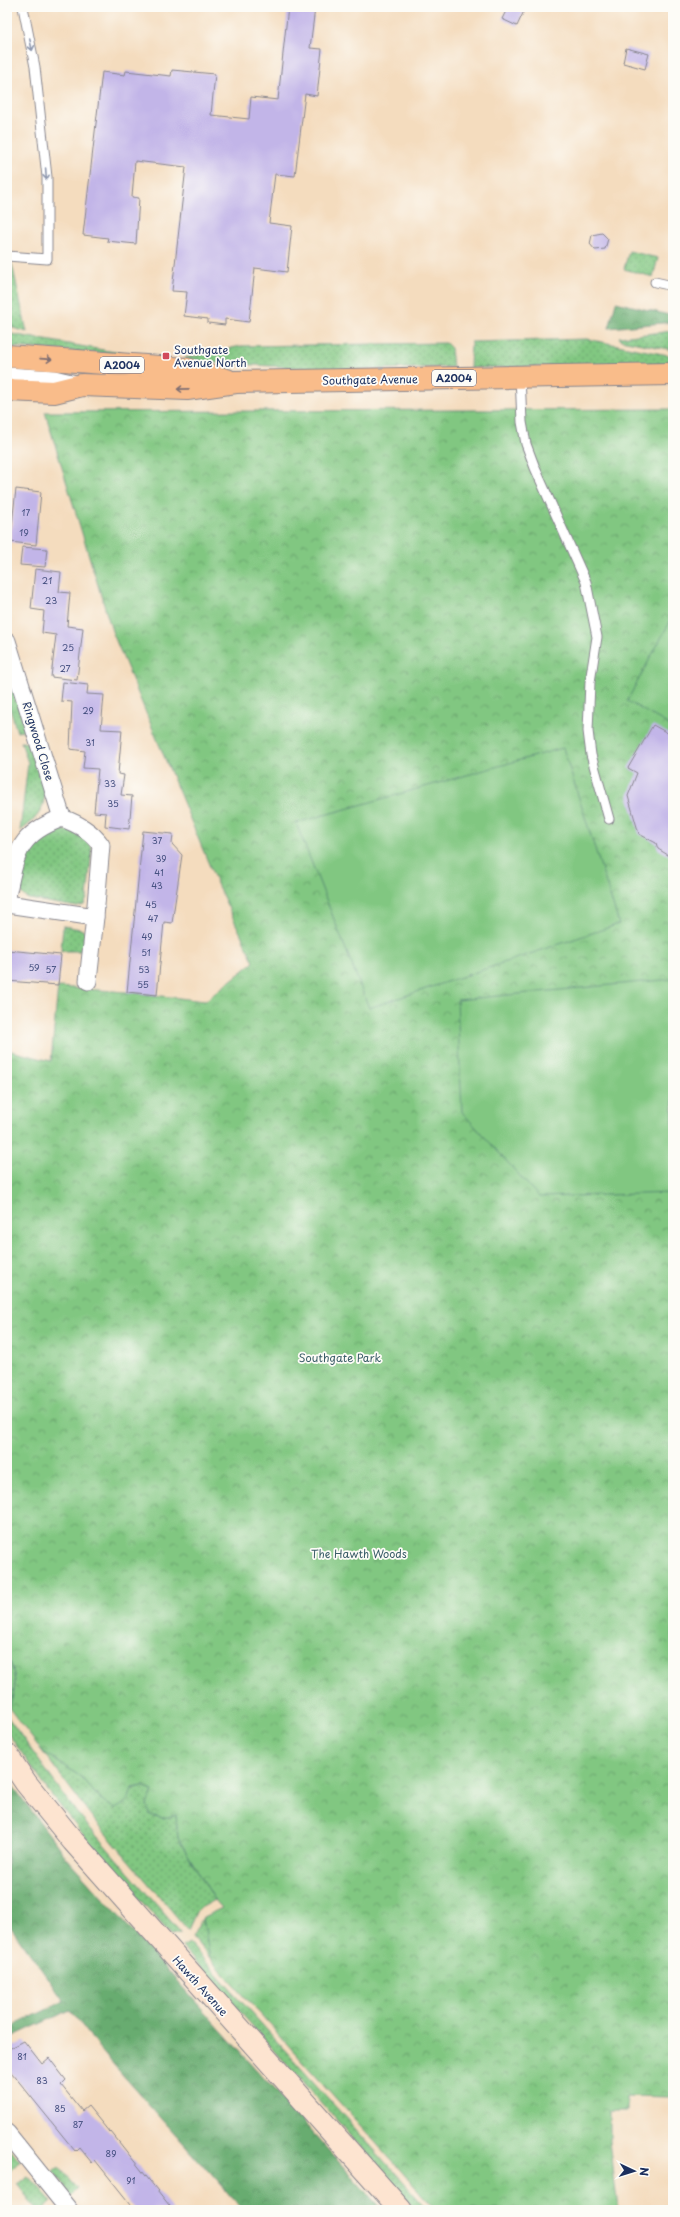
<svg xmlns="http://www.w3.org/2000/svg" width="680" height="2217" viewBox="0 0 680 2217" font-family="'Playpen Sans',sans-serif">
<style>
.grass{fill:url(#grass-dots);stroke:#4e7b70}
.forest{fill:url(#forest-crowns);stroke:#426e66}
.park{fill:url(#park-crowns);stroke:#4e7b70}
.pitch{fill:#81c781;stroke:#4e7b70}
.building{fill:#c2b5e8}
.lines{fill:none;stroke-linecap:round;stroke-linejoin:round}
.lane-casing{stroke:#88868e;stroke-width:11}
.street-casing{stroke:#88868e;stroke-width:19}
.secondary-casing{stroke:#88868e;stroke-width:24}
.primary-casing{stroke:#88868e;stroke-width:24}
.lane{stroke:#fff;stroke-width:9}
.street{stroke:#fff;stroke-width:17}
.secondary{stroke:#fde4d0;stroke-width:22}
.primary{stroke:#f9bc8a;stroke-width:22}
.oneway{stroke:#8d97ae}
.oneway2{stroke:#7f6e72}
.poi-dot{fill:#d1495b;stroke:#fdfcf7;stroke-width:1.5}
.labels{text-anchor:middle;stroke-width:3.5;stroke-linejoin:round;paint-order:stroke}
.number-label{font-size:9px;fill:#455080}
.shield{fill:#fdfcf7;stroke:#5f6c8c;stroke-width:1}
.shield-label{font-size:10px;font-weight:bold;fill:#1b2f5e}
.poi-label{font-size:11px;fill:#1b2f5e;stroke:#fdfcf7;text-anchor:start}
.street-label{font-size:11px;fill:#1b2f5e;stroke:#fdfcf7}
.park-label{font-size:11px;fill:#3a5d68;stroke:#fdfcf7}
</style>
<defs>
<pattern id="grass-dots" width="8" height="8" patternUnits="userSpaceOnUse"><rect width="8" height="8" fill="#81c781"/><path d="M2 2h.1M6 6h.1" fill="none" stroke="#69a26d" stroke-width="1.8" stroke-linecap="round"/></pattern>
<pattern id="forest-crowns" width="20" height="18" patternUnits="userSpaceOnUse"><rect width="20" height="18" fill="#68ac6f"/><path d="M2 6a3 3 0 1 1 6 0M12 15a3 3 0 1 1 6 0" fill="none" stroke="#558c5e"/></pattern>
<pattern id="park-crowns" width="20" height="18" patternUnits="userSpaceOnUse"><rect width="20" height="18" fill="#81c781"/><path d="M2 6a3 3 0 1 1 6 0M12 15a3 3 0 1 1 6 0" fill="none" stroke="#69a26d"/></pattern>
</defs>
<rect width="100%" height="100%" fill="#fdfcf7"/>
<filter id="ink" filterUnits="userSpaceOnUse"><feTurbulence type="fractalNoise" baseFrequency=".025" numOctaves="2"/><feDisplacementMap in="SourceGraphic" scale="8" xChannelSelector="R" yChannelSelector="G"/><feConvolveMatrix kernelMatrix="1 2 1 2 8 2 1 2 1" color-interpolation-filters="sRGB"/></filter>
<filter id="wash" filterUnits="userSpaceOnUse"><feTurbulence type="fractalNoise" baseFrequency=".012" numOctaves="4" result="noise"/><feDisplacementMap in="SourceGraphic" scale="16" xChannelSelector="R" yChannelSelector="G"/><feGaussianBlur stdDeviation="0.9" result="paint"/><feColorMatrix in="noise" values="0 0 0 0 0 0 0 0 0 0 0 0 0 0 0 0 0 1.4 0 .05"/><feComposite in="paint" operator="in"/></filter>
<g filter="url(#wash)">
<rect width="100%" height="100%" fill="#f4dcbe"/>
<g class="grass">
<path d="M 629,251 L 658,258 L 653,277 L 624,269 Z"/>
<path d="M 12,264 L 27,332 L 13,328 L 7,318 L 7,265 Z"/>
<path d="M 7,328 L 11,334 L 138,356 L 13,347 L 7,345 Z"/>
<path d="M 673,331 L 673,350 L 621,340 L 619,337 Z"/>
<path d="M 587,339 L 673,356 L 673,364 L 470,368 L 471,342 Z"/>
<path d="M 446,343 L 451,348 L 453,367 L 340,370 L 185,361 L 185,358 L 241,346 Z"/>
<path d="M 7,683 L 11,684 L 26,730 L 17,732 L 7,698 Z"/>
<path d="M 21,742 L 31,743 C 41,782 60,804 20,831 L 28,763 Z"/>
<path d="M 63,830 C 76,832 86,837 92,848 L 87,898 L 84,905 L 77,907 L 29,899 C 7,891 25,848 39,838 C 46,833 55,832 63,830 Z"/>
<path d="M 63,926 L 81,929 L 86,933 L 84,951 L 61,951 Z"/>
<path d="M 7,1655 C 17,1676 17,1686 9,1708 L 7,1706 Z"/>
<path d="M 7,1716 L 76,1812 L 181,1933 L 171,1935 L 89,1842 L 52,1796 L 7,1732 Z"/>
<path d="M 42,1751 L 81,1777 L 99,1798 L 142,1786 L 153,1791 L 147,1805 L 163,1818 L 176,1815 L 178,1838 L 215,1900 L 197,1910 L 188,1930 L 95,1821 Z"/>
<path d="M 203,1917 L 210,1958 L 192,1937 Z"/>
<path d="M 189,1943 L 428,2210 L 417,2210 L 182,1947 Z"/>
<path d="M 7,2144 L 20,2161 L 8,2173 L 7,2171 Z"/>
<path d="M 59,2167 L 78,2189 L 71,2196 L 53,2172 Z"/>
<path d="M 29,2176 L 52,2202 L 44,2210 L 37,2210 L 17,2184 Z"/>
</g>
<g class="forest">
<path d="M 616,302 L 673,316 L 673,322 L 609,328 Z"/>
<path d="M 7,1778 L 66,1857 L 382,2210 L 243,2210 L 104,2054 L 70,2010 L 7,2039 L 7,2029 L 64,2001 L 7,1922 Z"/>
</g>
<path class="park" d="M 673,409 L 673,2097 L 627,2096 L 627,2111 L 610,2111 L 610,2141 L 618,2210 L 436,2210 L 210,1958 L 203,1917 L 222,1908 L 215,1900 L 178,1838 L 176,1815 L 163,1818 L 150,1815 L 147,1805 L 153,1791 L 142,1786 L 132,1788 L 128,1802 L 115,1809 L 99,1798 L 81,1777 L 42,1751 L 9,1708 C 17,1686 17,1676 7,1655 L 7,1050 L 51,1061 L 58,987 L 127,992 L 205,1001 L 254,962 L 218,886 L 112,631 L 45,412 Z"/>
<g class="pitch">
<path d="M 673,616 L 673,727 L 627,701 Z"/>
<path d="M 563,748 L 619,924 L 369,1008 L 296,823 Z"/>
<path d="M 673,979 L 673,1193 L 539,1197 L 462,1112 L 457,1000 Z"/>
</g>
<g id="blocks">
<g class="building">
<path d="M 288,7 L 315,8 L 310,48 L 322,49 L 317,96 L 305,94 L 295,176 L 275,174 L 269,223 L 292,226 L 287,272 L 255,268 L 249,322 L 225,319 L 225,325 L 208,323 L 208,319 L 184,316 L 187,292 L 172,291 L 186,167 L 135,161 L 132,197 L 139,198 L 136,244 L 107,241 L 108,238 L 83,235 L 102,72 L 125,75 L 126,71 L 171,76 L 172,70 L 215,74 L 211,115 L 249,119 L 251,97 L 278,100 Z"/>
<path d="M 508,7 L 514,7 L 524,11 L 517,26 L 502,19 Z"/>
<path d="M 626,48 L 649,54 L 645,69 L 623,63 Z"/>
<path d="M 602,233 L 608,239 L 605,249 L 595,250 L 590,244 L 592,235 Z"/>
<path d="M 16,489 L 41,492 L 36,545 L 10,542 Z"/>
<path d="M 22,547 L 47,549 L 45,567 L 20,565 Z"/>
<path d="M 35,569 L 61,572 L 59,592 L 70,593 L 67,626 L 83,628 L 77,680 L 51,677 L 56,635 L 42,633 L 44,611 L 31,609 Z"/>
<path d="M 63,682 L 88,685 L 87,694 L 104,695 L 101,729 L 122,730 L 118,774 L 124,775 L 121,795 L 132,796 L 129,829 L 105,826 L 106,813 L 94,812 L 98,769 L 83,768 L 85,751 L 70,749 L 72,702 L 61,701 Z"/>
<path d="M 653,725 L 673,736 L 673,858 L 658,849 L 656,843 L 639,834 L 628,796 L 637,773 L 628,768 Z"/>
<path d="M 143,831 L 173,834 L 172,844 L 182,855 L 172,923 L 164,922 L 157,995 L 127,992 Z"/>
<path d="M 7,950 L 61,955 L 58,985 L 7,981 Z"/>
<path d="M 24,2041 L 42,2064 L 49,2058 L 66,2080 L 61,2085 L 82,2111 L 88,2106 L 110,2133 L 111,2132 L 173,2210 L 135,2210 L 95,2160 L 92,2163 L 79,2147 L 75,2151 L 7,2067 L 7,2050 Z"/>
</g>
</g>
</g>
<g filter="url(#ink)">
<use href="#blocks" fill-opacity="0" stroke="#88868e" stroke-width="1"/>
<g class="lines">
<defs>
<g id="lane">
<path d="M 7,256 L 47,259 L 47,177 L 35,67 L 23,7"/>
<path d="M 655,282 L 673,286"/>
<path d="M 520,376 L 522,422 L 526,444 L 535,468 L 586,582 L 597,637 L 590,682 L 588,731 L 591,755 L 609,819"/>
</g>
<g id="street">
<path d="M 7,376 L 54,379 L 80,385"/>
<path d="M 7,641 L 62,818"/>
<path d="M 7,896 C 16,853 18,834 62,818 C 78,824 91,831 101,845 L 95,917"/>
<path d="M 7,904 L 95,917 L 88,981"/>
<path d="M 7,2133 L 69,2210"/>
</g>
<path id="secondary" d="M 7,1755 L 26,1783 L 73,1841 L 401,2210"/>
<g id="primary">
<path d="M 7,356 L 187,369 L 227,380"/>
<path d="M 7,390 L 54,392 L 82,385 L 187,389 L 236,382 L 673,374"/>
</g>
</defs>
<use href="#lane" class="lane-casing"/>
<use href="#street" class="street-casing"/>
<use href="#secondary" class="secondary-casing"/>
<use href="#primary" class="primary-casing"/>
<use href="#lane" class="lane"/>
<use href="#street" class="street"/>
<use href="#secondary" class="secondary"/>
<use href="#primary" class="primary"/>
</g>
<defs><path id="oneway-shaft" d="M-6 0H5M1.5-3L5.5 0L1.5 3" fill="none" stroke-width="1.6" stroke-linecap="round" stroke-linejoin="round"/></defs>
<g class="oneway">
<use href="#oneway-shaft" transform="translate(31 45) rotate(78)"/>
<use href="#oneway-shaft" transform="translate(46 174) rotate(86)"/>
</g>
<g class="oneway2">
<use href="#oneway-shaft" transform="translate(46 359) rotate(4)"/>
<use href="#oneway-shaft" transform="translate(183 389) rotate(179)"/>
</g>
</g>
<rect class="poi-dot" x="162" y="352" width="8" height="8" rx="2"/>
<g class="labels">
<g class="number-label">
<text x="26" y="516">17</text>
<text x="24" y="536">19</text>
<text x="47" y="584">21</text>
<text x="51" y="604">23</text>
<text x="68" y="651">25</text>
<text x="65" y="672">27</text>
<text x="88" y="714">29</text>
<text x="90" y="746">31</text>
<text x="110" y="787">33</text>
<text x="113" y="807">35</text>
<text x="157" y="844">37</text>
<text x="161" y="862">39</text>
<text x="159" y="876">41</text>
<text x="157" y="889">43</text>
<text x="151" y="908">45</text>
<text x="153" y="922">47</text>
<text x="147" y="940">49</text>
<text x="146" y="956">51</text>
<text x="34" y="971">59</text>
<text x="51" y="973">57</text>
<text x="144" y="973">53</text>
<text x="143" y="988">55</text>
<text x="22" y="2060">81</text>
<text x="42" y="2084">83</text>
<text x="60" y="2112">85</text>
<text x="78" y="2128">87</text>
<text x="111" y="2157">89</text>
<text x="131" y="2184">91</text>
</g>
<g class="shield">
<rect x="100" y="357" width="44" height="16" rx="3"/>
<rect x="432" y="370" width="44" height="16" rx="3"/>
</g>
<g class="shield-label">
<text x="122" y="369">A2004</text>
<text x="454" y="382">A2004</text>
</g>
<g class="poi-label">
<text x="174" y="354">Southgate<tspan x="174" dy="13">Avenue North</tspan></text>
</g>
<g class="street-label">
<text transform="translate(370 380) rotate(-1)" y="4">Southgate Avenue</text>
<text transform="translate(38 741) rotate(73)" y="4">Ringwood Close</text>
<text transform="translate(200 1986) rotate(48)" y="4">Hawth Avenue</text>
</g>
<g class="park-label">
<text x="340" y="1362">Southgate Park</text>
<text x="359" y="1558">The Hawth Woods</text>
</g>
</g>
<rect width="680" height="2217" fill="none" stroke="#fdfcf7" stroke-width="24"/>
<g transform="translate(634 2171) rotate(94)" stroke="#fdfcf7" stroke-width="3" paint-order="stroke">
<path d="M0-3L7 15L0 10L-7 15Z" fill="#1b2f5e"/>
<text y="-6" font-size="11" font-weight="bold" text-anchor="middle" fill="#1b2f5e">N</text>
</g>
</svg>
